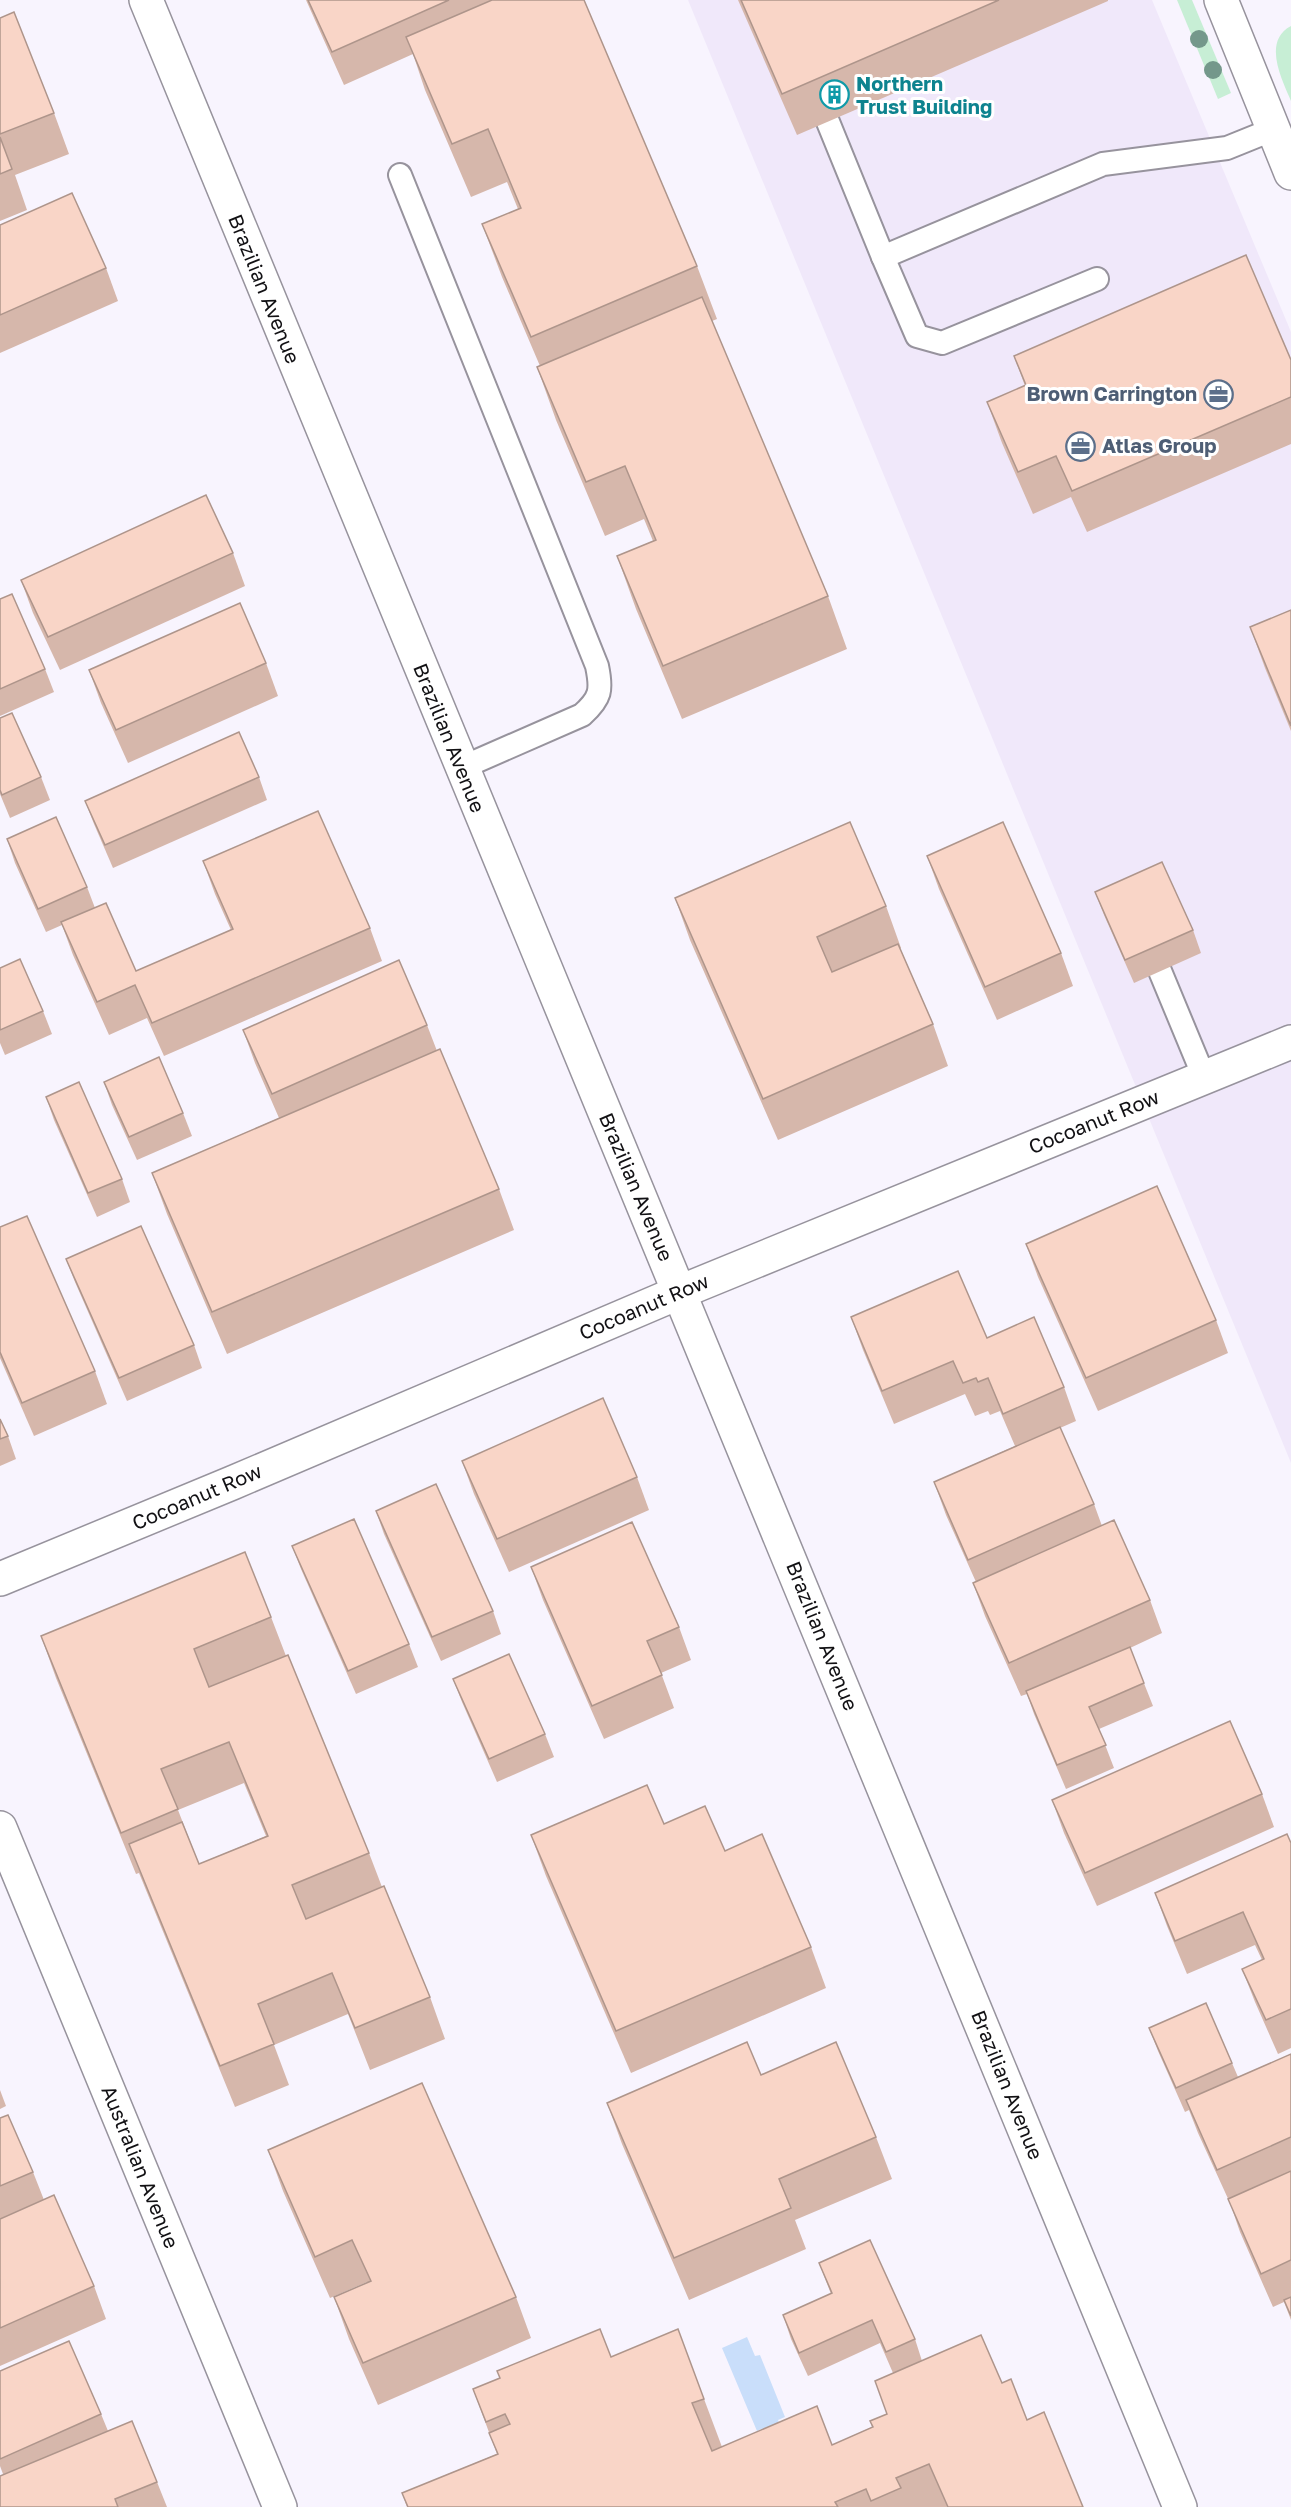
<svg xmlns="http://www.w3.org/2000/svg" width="1291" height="2507" viewBox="0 0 1291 2507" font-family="'Golos Text',sans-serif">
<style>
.built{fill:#f0e8fa}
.green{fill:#c7eed5}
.water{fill:#c9defa}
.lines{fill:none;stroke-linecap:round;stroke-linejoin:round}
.lane-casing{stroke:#97939d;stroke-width:26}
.street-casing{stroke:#97939d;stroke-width:36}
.secondary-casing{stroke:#97939d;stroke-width:36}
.primary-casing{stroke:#97939d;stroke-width:36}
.lane{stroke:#fff;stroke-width:22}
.street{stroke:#fff;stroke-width:33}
.secondary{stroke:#fff;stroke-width:33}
.primary{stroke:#fff;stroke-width:33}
.tree{fill:#74988b}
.wall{fill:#d6b7ab;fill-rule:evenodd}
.building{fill:#f9d5c7;stroke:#ae958b;stroke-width:1.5}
.labels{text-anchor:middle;stroke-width:6;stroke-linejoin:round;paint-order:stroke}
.culture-label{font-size:20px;font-weight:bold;fill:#0d838f;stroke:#fff;text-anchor:start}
.street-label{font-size:20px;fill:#121114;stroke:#fff}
.service-label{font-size:20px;font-weight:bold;fill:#4e5e75;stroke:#fff;text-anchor:end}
</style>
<rect width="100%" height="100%" fill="#f8f4fe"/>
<path class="built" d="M 688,0 L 1152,0 L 1291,332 L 1291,1463 Z"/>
<g class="green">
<path d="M 1177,0 L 1192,0 L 1231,93 L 1218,99 Z"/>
<path d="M 1291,26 L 1291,101 C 1282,80 1262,41 1291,26 Z"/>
</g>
<path class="water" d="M 747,2337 L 755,2356 L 760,2355 L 785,2417 L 778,2420 L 781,2428 L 763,2435 L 761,2429 L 757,2431 L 722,2348 Z"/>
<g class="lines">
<defs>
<g id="lane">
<path d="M 828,122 L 883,257 L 1103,164 L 1227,148 L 1274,129"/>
<path d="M 400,175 L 597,666 C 602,690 601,698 582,715 L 461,768"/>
<path d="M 883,257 L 917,336 L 942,343 L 1097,279"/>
<path d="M 1160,971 L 1204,1077"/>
</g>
<g id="street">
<path d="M 146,0 C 489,836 836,1671 1180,2507"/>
<path d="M 0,1828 L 280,2507"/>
</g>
<path id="secondary" d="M 0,1579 L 232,1483 L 680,1292 L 1291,1042"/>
<path id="primary" d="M 1221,0 L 1291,173"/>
</defs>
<use href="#lane" class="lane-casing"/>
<use href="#street" class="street-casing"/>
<use href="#secondary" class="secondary-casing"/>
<use href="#primary" class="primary-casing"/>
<use href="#lane" class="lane"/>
<use href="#street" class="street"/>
<use href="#secondary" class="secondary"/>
<use href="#primary" class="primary"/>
</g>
<g class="tree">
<circle cx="1199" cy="39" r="9"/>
<circle cx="1213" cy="70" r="9"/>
</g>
<g class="wall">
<path d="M 306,0 L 584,0 L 697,266 L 717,319 L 712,321 L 828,596 L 847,649 L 682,719 L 636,609 L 617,556 L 653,541 L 644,519 L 605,536 L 556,420 L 537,367 L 540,366 L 502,277 L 482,224 L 518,209 L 507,182 L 471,197 L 425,90 L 413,54 L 344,85 Z"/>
<path d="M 738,0 L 1108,0 L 1108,1 L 797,135 Z"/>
<path d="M 0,18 L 54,113 L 69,154 L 15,175 L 27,210 L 0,221 Z"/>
<path d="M 0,225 L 106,268 L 118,301 L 0,353 Z"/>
<path d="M 1014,356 L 1291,360 L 1291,444 L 1087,532 L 1071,497 L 1033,514 L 1002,443 L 987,402 L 1025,386 Z"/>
<path d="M 233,553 L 245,586 L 60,670 L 33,613 L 21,580 Z"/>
<path d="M 0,599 L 45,669 L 54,692 L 0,716 Z"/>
<path d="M 1291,610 L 1291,731 L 1265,668 L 1250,627 Z"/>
<path d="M 266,663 L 278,696 L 128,763 L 101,703 L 89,670 Z"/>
<path d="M 0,718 L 41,777 L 50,800 L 10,818 L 0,794 Z"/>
<path d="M 259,777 L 267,800 L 113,868 L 94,824 L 85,801 Z"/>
<path d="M 7,839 L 87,887 L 95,908 L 136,971 L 231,930 L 215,894 L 203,861 L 370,928 L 382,961 L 164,1056 L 147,1018 L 109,1035 L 73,955 L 62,925 L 46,932 L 15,863 Z"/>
<path d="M 927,856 L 1061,953 L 1073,986 L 997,1020 L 939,889 Z"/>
<path d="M 1095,892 L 1193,930 L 1201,953 L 1134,983 L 1104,915 Z"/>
<path d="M 675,898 L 886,906 L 901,948 L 900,948 L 933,1024 L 948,1066 L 778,1140 L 690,940 Z"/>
<path d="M 0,968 L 43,1011 L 52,1034 L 5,1055 L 0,1043 Z"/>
<path d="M 427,1025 L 437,1051 L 499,1189 L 514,1230 L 227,1354 L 167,1214 L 152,1173 L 279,1118 L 255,1063 L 243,1030 Z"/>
<path d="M 104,1082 L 183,1113 L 192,1136 L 137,1160 L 112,1105 Z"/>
<path d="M 46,1097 L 122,1179 L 130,1202 L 97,1217 L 54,1120 Z"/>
<path d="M 0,1227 L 95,1371 L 107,1404 L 34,1436 L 0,1358 Z"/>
<path d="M 1026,1244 L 1216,1320 L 1228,1353 L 1098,1411 L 1038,1277 Z"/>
<path d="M 66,1259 L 194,1345 L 202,1368 L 127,1401 L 75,1282 Z"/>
<path d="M 851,1317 L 987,1338 L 1064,1387 L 1076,1421 L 1060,1428 L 1094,1504 L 1102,1526 L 1150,1600 L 1162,1633 L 1130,1648 L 1153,1706 L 1099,1729 L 1114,1768 L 1066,1789 L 1034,1714 L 1027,1694 L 1021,1696 L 985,1616 L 973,1583 L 976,1582 L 946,1515 L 934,1482 L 1015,1446 L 1000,1411 L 990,1415 L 988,1411 L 975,1416 L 965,1394 L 894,1424 L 863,1350 Z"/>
<path d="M 0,1419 L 8,1436 L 16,1459 L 0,1466 Z"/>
<path d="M 462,1461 L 637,1477 L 649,1510 L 509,1572 L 474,1494 Z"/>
<path d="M 376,1511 L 493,1611 L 501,1634 L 441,1661 L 384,1534 Z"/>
<path d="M 292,1546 L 409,1644 L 418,1667 L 356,1694 L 301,1569 Z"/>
<path d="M 531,1567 L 679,1627 L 691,1660 L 661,1673 L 674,1708 L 604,1739 L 543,1600 Z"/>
<path d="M 271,1617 L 286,1656 L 369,1853 L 382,1887 L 430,1997 L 445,2039 L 370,2070 L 348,2014 L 274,2045 L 289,2085 L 235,2107 L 139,1873 L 136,1874 L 56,1678 L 41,1636 ZM 244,1783 L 266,1836 L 199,1864 L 178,1810 Z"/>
<path d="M 453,1679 L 545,1734 L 554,1757 L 497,1782 L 462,1702 Z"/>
<path d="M 1262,1794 L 1274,1827 L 1097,1906 L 1064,1833 L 1052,1800 Z"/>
<path d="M 664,1824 L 725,1851 L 811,1947 L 826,1988 L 631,2073 L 546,1876 L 531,1835 Z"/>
<path d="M 1291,1843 L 1291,2048 L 1278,2054 L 1255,2002 L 1242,1969 L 1262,1960 L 1255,1945 L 1187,1974 L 1167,1926 L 1155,1893 Z"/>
<path d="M 1149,2028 L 1232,2063 L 1238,2077 L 1291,2054 L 1291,2320 L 1284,2302 L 1273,2307 L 1240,2232 L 1230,2203 L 1198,2133 L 1189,2110 L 1185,2112 L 1158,2051 Z"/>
<path d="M 761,2075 L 876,2137 L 892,2179 L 795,2220 L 806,2249 L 689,2300 L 622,2144 L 607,2103 Z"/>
<path d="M 0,2090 L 6,2106 L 0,2109 Z"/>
<path d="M 0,2118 L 33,2172 L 44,2200 L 94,2286 L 106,2319 L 0,2366 Z"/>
<path d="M 268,2150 L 516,2297 L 531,2338 L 378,2405 L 349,2339 L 334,2297 L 368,2283 L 367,2282 L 330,2298 L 283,2191 Z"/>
<path d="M 819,2263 L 915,2339 L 922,2361 L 1002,2383 L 1027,2420 L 1083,2507 L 407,2507 L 402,2493 L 497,2454 L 473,2389 L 500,2378 L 497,2371 L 611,2357 L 704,2399 L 722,2447 L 832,2445 L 872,2427 L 870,2421 L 887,2414 L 893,2373 L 880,2343 L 808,2376 L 791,2339 L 783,2315 L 831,2294 Z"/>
<path d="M 0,2371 L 101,2414 L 108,2431 L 157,2482 L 167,2507 L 0,2507 L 3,2474 L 0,2466 Z"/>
</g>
<g class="building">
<path d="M 308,0 L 449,0 L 332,52 Z"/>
<path d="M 492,0 L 584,0 L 697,266 L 531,337 L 482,224 L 521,208 L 488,129 L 452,144 L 406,37 Z"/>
<path d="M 741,0 L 999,0 L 782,94 Z"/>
<path d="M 14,12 L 54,113 L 0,134 L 0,18 Z"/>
<path d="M 0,137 L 12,169 L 0,174 Z"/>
<path d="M 72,193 L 106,268 L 0,315 L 0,225 Z"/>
<path d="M 1246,255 L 1291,360 L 1291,397 L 1072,491 L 1056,456 L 1018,472 L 987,402 L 1026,385 L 1014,356 Z"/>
<path d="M 702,297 L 828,596 L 663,666 L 617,556 L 656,540 L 625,466 L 586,482 L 537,367 Z"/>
<path d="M 206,495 L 233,553 L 48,637 L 21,580 Z"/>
<path d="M 12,594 L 45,669 L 0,689 L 0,599 Z"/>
<path d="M 240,603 L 266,663 L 116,730 L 89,670 Z"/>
<path d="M 1291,610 L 1291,726 L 1250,627 Z"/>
<path d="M 12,713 L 41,777 L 2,795 L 0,790 L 0,718 Z"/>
<path d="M 239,732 L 259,777 L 105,845 L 85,801 Z"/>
<path d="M 318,811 L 370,928 L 152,1023 L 135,985 L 97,1002 L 61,922 L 106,903 L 136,971 L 233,929 L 203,861 Z"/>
<path d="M 56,817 L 87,887 L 38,909 L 7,839 Z"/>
<path d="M 850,822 L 886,906 L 817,937 L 832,972 L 898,944 L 933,1024 L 763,1099 L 675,898 Z"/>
<path d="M 1003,822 L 1061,953 L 985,987 L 927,856 Z"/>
<path d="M 1162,862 L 1193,930 L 1125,960 L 1095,892 Z"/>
<path d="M 20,959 L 43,1011 L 0,1030 L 0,968 Z"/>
<path d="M 399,960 L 427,1025 L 272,1094 L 243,1030 Z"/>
<path d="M 440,1049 L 499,1189 L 212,1312 L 152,1173 Z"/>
<path d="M 159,1057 L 183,1113 L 129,1137 L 104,1082 Z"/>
<path d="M 79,1082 L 122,1179 L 88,1193 L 46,1097 Z"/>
<path d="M 1157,1186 L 1216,1320 L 1086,1378 L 1026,1244 Z"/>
<path d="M 27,1216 L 95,1371 L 22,1403 L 0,1352 L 0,1227 Z"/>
<path d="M 141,1226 L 194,1345 L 119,1378 L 66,1259 Z"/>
<path d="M 958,1271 L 987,1338 L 1034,1317 L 1064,1387 L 1003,1414 L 988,1378 L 978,1382 L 976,1378 L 963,1383 L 953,1361 L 882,1391 L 851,1317 Z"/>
<path d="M 603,1398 L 637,1477 L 497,1539 L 462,1461 Z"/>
<path d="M 0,1419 L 8,1436 L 0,1439 Z"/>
<path d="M 1060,1427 L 1094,1504 L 968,1560 L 934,1482 Z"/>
<path d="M 436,1484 L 493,1611 L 432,1637 L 376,1511 Z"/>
<path d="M 354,1519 L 409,1644 L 348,1671 L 292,1546 Z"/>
<path d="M 1114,1520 L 1150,1600 L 1009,1663 L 973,1583 Z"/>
<path d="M 632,1522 L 679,1627 L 647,1641 L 662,1675 L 592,1706 L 531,1567 Z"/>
<path d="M 245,1552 L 271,1617 L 194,1649 L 209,1687 L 288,1655 L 369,1853 L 292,1885 L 306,1919 L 384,1886 L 430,1997 L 355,2028 L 332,1973 L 258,2004 L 274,2044 L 220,2066 L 129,1844 L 182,1822 L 199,1864 L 268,1836 L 229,1742 L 161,1769 L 178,1809 L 121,1833 L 41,1636 Z"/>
<path d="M 1130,1647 L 1144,1683 L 1089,1707 L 1106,1745 L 1057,1765 L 1026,1691 Z"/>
<path d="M 509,1654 L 545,1734 L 489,1759 L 453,1679 Z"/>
<path d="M 1230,1721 L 1262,1794 L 1085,1873 L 1052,1800 Z"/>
<path d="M 647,1785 L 664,1824 L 705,1806 L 725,1851 L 762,1834 L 811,1947 L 616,2031 L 531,1835 Z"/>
<path d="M 1287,1834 L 1291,1843 L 1291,2009 L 1266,2020 L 1242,1969 L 1264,1959 L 1243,1912 L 1175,1941 L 1155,1893 Z"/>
<path d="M 1206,2003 L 1232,2063 L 1176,2088 L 1149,2028 Z"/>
<path d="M 747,2042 L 761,2075 L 836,2042 L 876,2137 L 779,2179 L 791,2208 L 674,2258 L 607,2103 Z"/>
<path d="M 1291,2054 L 1291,2137 L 1217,2170 L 1186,2100 Z"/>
<path d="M 422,2083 L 516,2297 L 363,2363 L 334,2297 L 371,2281 L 352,2240 L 315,2257 L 268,2150 Z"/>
<path d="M 8,2115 L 33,2172 L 0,2186 L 0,2118 Z"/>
<path d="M 1291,2171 L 1291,2260 L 1261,2274 L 1228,2199 Z"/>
<path d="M 54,2195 L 94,2286 L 0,2328 L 0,2219 Z"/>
<path d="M 870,2240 L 915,2339 L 886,2352 L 872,2320 L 799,2353 L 783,2315 L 832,2293 L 819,2263 Z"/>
<path d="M 1291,2297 L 1291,2316 L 1284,2300 Z"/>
<path d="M 600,2329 L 611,2357 L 678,2329 L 704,2399 L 692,2403 L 712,2451 L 817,2406 L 832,2445 L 873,2427 L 870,2421 L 887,2414 L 875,2381 L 981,2335 L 1002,2383 L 1011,2379 L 1027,2420 L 1044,2412 L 1083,2507 L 948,2507 L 929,2464 L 896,2478 L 901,2488 L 871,2501 L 866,2489 L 835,2502 L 838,2507 L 408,2507 L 402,2493 L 498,2454 L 489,2433 L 510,2424 L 505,2414 L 486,2422 L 473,2389 L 500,2378 L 497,2371 Z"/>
<path d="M 69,2341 L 101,2414 L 0,2459 L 0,2371 Z"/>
<path d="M 132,2421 L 157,2482 L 115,2499 L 118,2507 L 0,2507 L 0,2476 Z"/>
</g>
<defs>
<symbol id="building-ring" viewBox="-11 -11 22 22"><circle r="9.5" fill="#fff" stroke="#0f9aa8" stroke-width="1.5"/><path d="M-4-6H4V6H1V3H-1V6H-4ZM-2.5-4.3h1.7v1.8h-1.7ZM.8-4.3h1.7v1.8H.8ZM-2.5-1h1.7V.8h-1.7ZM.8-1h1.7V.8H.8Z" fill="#0f9aa8"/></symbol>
<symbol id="office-ring" viewBox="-11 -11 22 22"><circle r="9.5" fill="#fff" stroke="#5c6f8a" stroke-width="1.5"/><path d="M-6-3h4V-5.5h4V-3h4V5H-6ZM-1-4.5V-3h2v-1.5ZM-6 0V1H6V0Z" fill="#5c6f8a"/></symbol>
</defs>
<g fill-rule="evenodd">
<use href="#building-ring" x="818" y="78" width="33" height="33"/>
<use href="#office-ring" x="1202" y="378" width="33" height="33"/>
<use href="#office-ring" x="1064" y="430" width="33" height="33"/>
</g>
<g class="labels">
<g class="culture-label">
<text x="856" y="91">Northern<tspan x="856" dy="23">Trust Building</tspan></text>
</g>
<g class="street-label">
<text transform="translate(264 289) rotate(68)" y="7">Brazilian Avenue</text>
<text transform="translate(449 738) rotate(68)" y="7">Brazilian Avenue</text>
<text transform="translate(1094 1122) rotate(-22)" y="7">Cocoanut Row</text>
<text transform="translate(636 1187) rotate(67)" y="7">Brazilian Avenue</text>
<text transform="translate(644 1307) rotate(-23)" y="7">Cocoanut Row</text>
<text transform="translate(197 1497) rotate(-23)" y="7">Cocoanut Row</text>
<text transform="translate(822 1636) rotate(68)" y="7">Brazilian Avenue</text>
<text transform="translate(1007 2085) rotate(68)" y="7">Brazilian Avenue</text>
<text transform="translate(140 2167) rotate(68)" y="7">Australian Avenue</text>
</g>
<g class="service-label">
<text x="1197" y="401">Brown Carrington</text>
<text x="1102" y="453" text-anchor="start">Atlas Group</text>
</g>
</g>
</svg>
